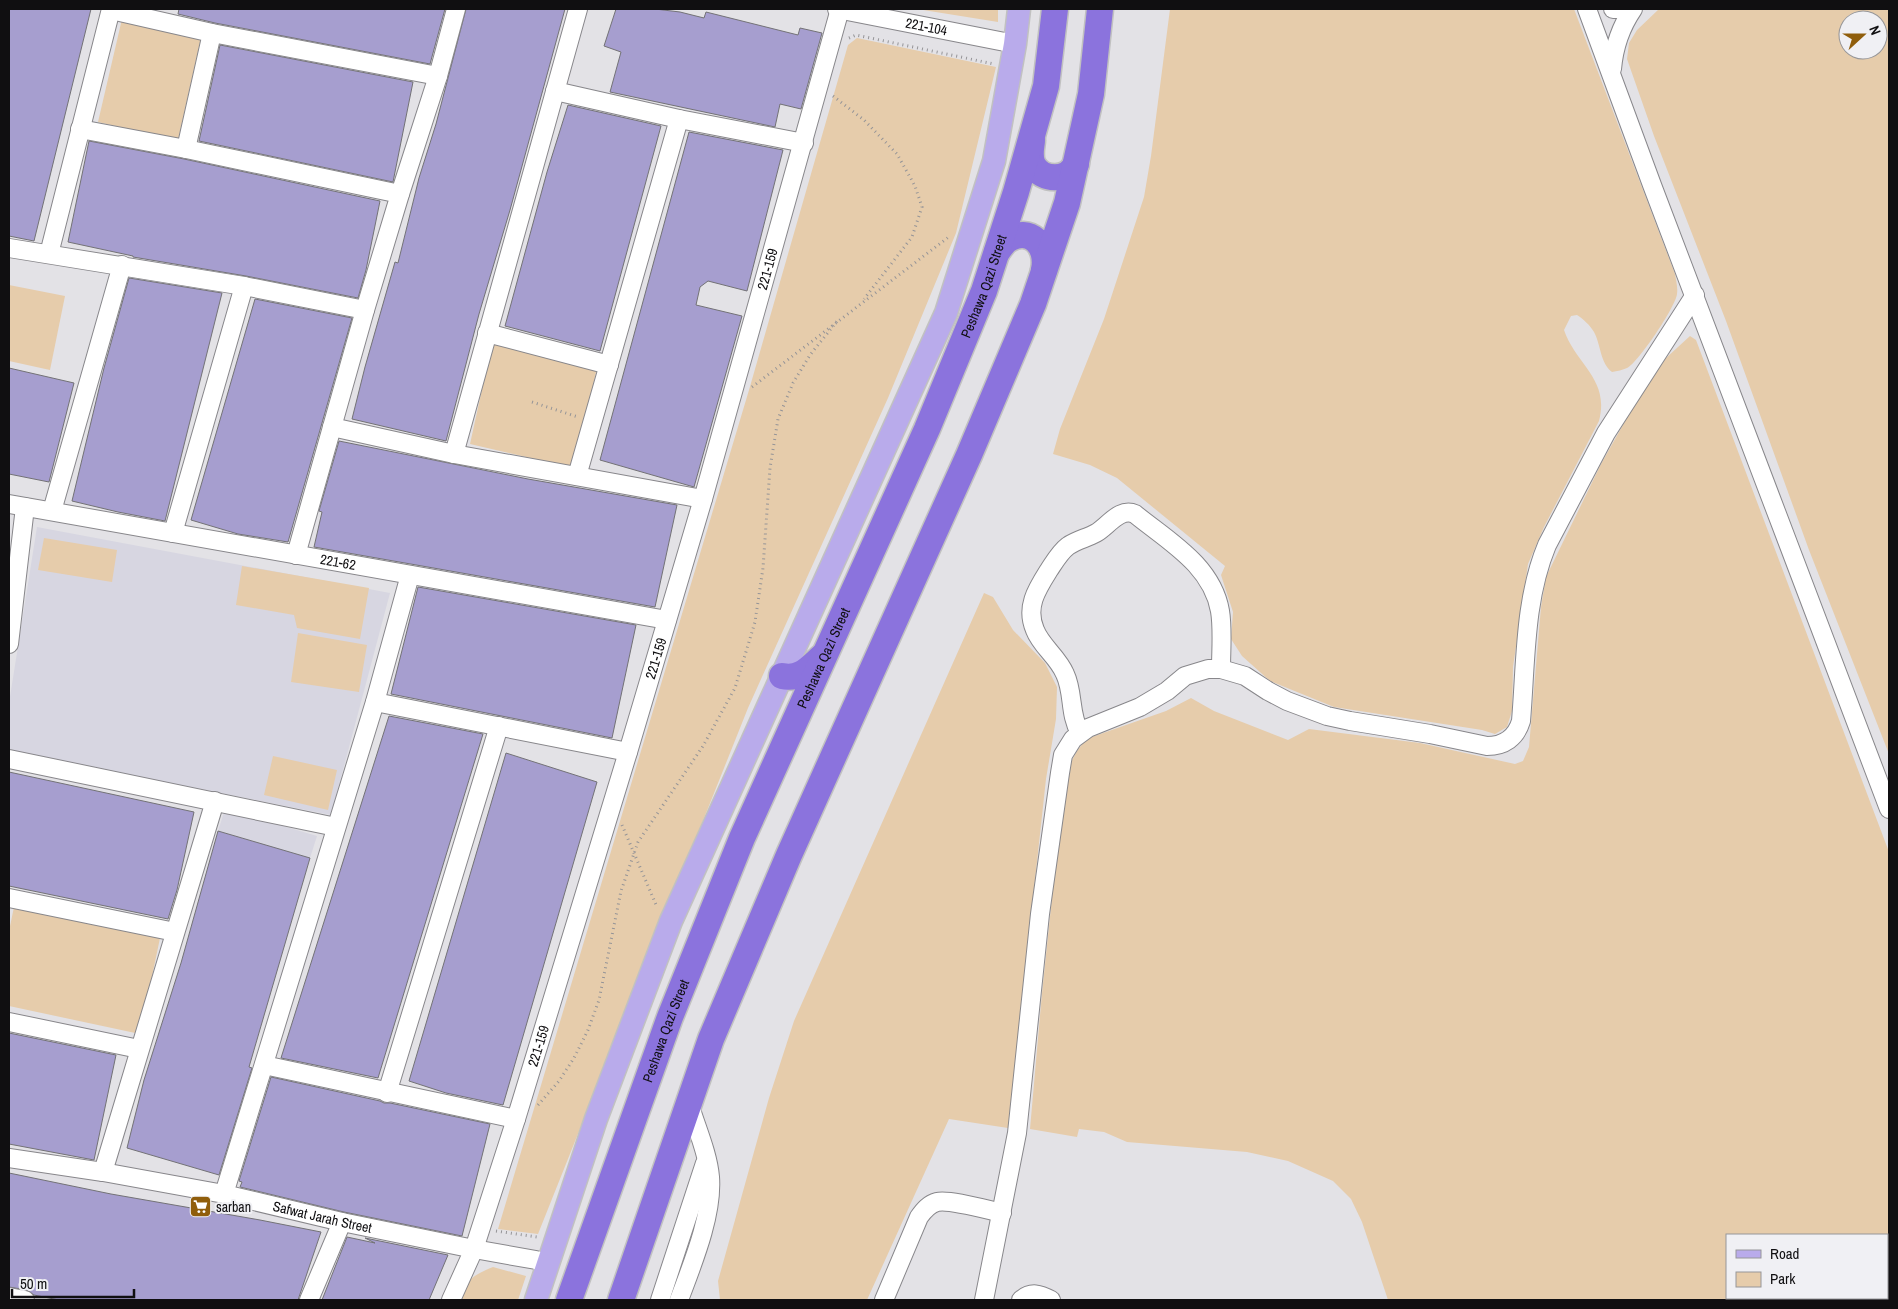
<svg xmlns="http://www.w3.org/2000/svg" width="1898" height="1309" viewBox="0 0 1898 1309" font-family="'Archivo Narrow',sans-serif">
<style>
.built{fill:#d7d6e1}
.green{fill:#e6ccab;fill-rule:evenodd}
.building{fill:#a69ecf;stroke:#737276}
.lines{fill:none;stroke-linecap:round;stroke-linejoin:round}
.minor-casing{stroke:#88878b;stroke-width:20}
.major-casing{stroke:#c1c1c1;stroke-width:25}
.highway-casing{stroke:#c1c1c1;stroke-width:29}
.path{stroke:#959497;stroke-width:3;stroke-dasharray:1 4;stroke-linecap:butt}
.minor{stroke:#fff;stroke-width:18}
.major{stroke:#b9abeb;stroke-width:22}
.highway{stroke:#8b73dd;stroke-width:26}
.labels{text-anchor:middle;stroke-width:4;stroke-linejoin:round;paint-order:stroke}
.street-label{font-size:14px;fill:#100f11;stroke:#f0f0f4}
.poi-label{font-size:14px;fill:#100f11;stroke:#f0f0f4;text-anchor:start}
</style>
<rect width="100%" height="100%" fill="#e3e2e6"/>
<g class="built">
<path d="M 37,527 L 390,593 L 331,815 L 9,751 L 9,703 Z"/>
<path d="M 225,809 L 317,836 L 310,858 L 218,831 Z"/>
</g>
<g class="green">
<path d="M 917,9 L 998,9 L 998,22 Z"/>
<path d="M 1170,9 L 1574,9 L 1675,274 C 1676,280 1678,288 1677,294 C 1676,306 1638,363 1627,368 C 1623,370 1617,371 1612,372 C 1600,363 1601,345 1594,332 C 1590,325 1583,319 1577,315 L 1571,316 L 1564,330 C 1576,365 1610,379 1599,421 L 1544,527 L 1528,564 L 1513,667 L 1512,711 L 1507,727 L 1495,734 L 1482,730 L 1334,707 L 1270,681 L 1242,656 L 1231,639 L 1233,612 L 1221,575 L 1225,566 L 1117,478 L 1090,465 L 1053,454 L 1060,429 L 1104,319 L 1144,197 L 1151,156 Z"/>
<path d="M 1659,9 L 1889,9 L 1889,754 L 1809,550 L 1726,321 L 1654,136 L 1627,59 L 1629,43 L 1637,30 ZM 1848,20 L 1878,20 L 1878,50 L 1848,50 Z"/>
<path d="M 122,19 L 201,38 L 178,140 L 98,122 Z"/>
<path d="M 857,38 L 996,67 L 956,233 L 888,398 L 748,708 L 538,1234 L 498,1229 L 749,390 L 848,45 Z"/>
<path d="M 9,285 L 65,296 L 50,370 L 9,361 Z"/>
<path d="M 1690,336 L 1696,340 L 1889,852 L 1889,1300 L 1388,1300 L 1362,1222 L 1351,1199 L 1333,1181 L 1288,1161 L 1247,1152 L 1127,1142 L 1104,1132 L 1079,1129 L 1077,1137 L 1030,1129 L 1042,993 L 1055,869 L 1071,762 L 1077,751 L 1086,739 L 1166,711 L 1191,698 L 1214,711 L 1288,740 L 1309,729 L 1420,743 L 1515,764 L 1523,761 L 1529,747 L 1541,607 L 1546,577 L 1601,464 L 1628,416 L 1666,358 ZM 1727,1235 L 1887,1235 L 1887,1298 L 1727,1298 Z"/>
<path d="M 492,344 L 597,368 L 574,468 L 470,444 Z"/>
<path d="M 44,538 L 117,550 L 112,582 L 38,570 Z"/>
<path d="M 242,566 L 369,588 L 360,639 L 297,628 L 294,615 L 236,605 Z"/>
<path d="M 984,593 L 993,597 L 1013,630 L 1045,663 L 1057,687 L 1056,719 L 1046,779 L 1008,1128 L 949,1119 L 867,1300 L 720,1300 L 718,1281 L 769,1098 L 794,1021 Z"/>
<path d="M 298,633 L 367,645 L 359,692 L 291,682 Z"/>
<path d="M 273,756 L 337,770 L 328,810 L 264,795 Z"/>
<path d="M 14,907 L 160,938 L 140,1034 L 9,1006 L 9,931 Z"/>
<path d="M 493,1267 L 526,1276 L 518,1300 L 458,1300 C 467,1279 472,1276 493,1267 Z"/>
</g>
<g class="building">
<path d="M 9,9 L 91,9 L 34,241 L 9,236 Z"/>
<path d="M 179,9 L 445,9 L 430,64 L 215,23 L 178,14 Z"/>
<path d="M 466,9 L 565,9 L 510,210 L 479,314 L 446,441 L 352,419 L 365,367 L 395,262 L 398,263 L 419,178 L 436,124 Z"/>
<path d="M 616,9 L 655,9 L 680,12 L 704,18 L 706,12 L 798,35 L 800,28 L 822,33 L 801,109 L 780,104 L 775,127 L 610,92 L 621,52 L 604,46 Z"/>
<path d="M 220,45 L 413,82 L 393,182 L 199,141 Z"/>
<path d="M 568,105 L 661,126 L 600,351 L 505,326 L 547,172 Z"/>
<path d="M 689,132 L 783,150 L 747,291 L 708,281 L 700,287 L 696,305 L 742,316 L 694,487 L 600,460 Z"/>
<path d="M 89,141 L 184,159 L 380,201 L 366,270 L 358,298 L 246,276 L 133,257 L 133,256 L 68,242 Z"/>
<path d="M 129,278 L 222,293 L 165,521 L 118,512 L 72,501 L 104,368 Z"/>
<path d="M 255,299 L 352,318 L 288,542 L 238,534 L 191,520 Z"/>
<path d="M 9,368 L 74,383 L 49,482 L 9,474 Z"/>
<path d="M 339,441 L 528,479 L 677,505 L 655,607 L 314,547 L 322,512 L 319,511 Z"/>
<path d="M 418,587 L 636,625 L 612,738 L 391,694 Z"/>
<path d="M 389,716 L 483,734 L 378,1078 L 281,1058 Z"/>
<path d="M 506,753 L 597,782 L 503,1105 L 446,1093 L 409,1081 Z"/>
<path d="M 9,772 L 194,812 L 177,890 L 168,919 L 9,886 Z"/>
<path d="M 218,831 L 310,858 L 249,1067 L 252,1068 L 219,1175 L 127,1148 L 144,1080 L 181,963 Z"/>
<path d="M 9,1033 L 116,1055 L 94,1160 L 9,1144 Z"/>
<path d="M 271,1077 L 380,1101 L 384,1103 L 390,1103 L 490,1124 L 462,1236 L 344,1212 L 240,1187 L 242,1182 L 239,1181 Z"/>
<path d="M 9,1173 L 111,1194 L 260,1220 L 321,1232 L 298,1300 L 59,1300 L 34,1295 L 27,1290 L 9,1287 Z"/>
<path d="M 347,1237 L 375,1243 L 365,1238 L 448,1255 L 429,1300 L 322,1300 Z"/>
</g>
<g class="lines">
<defs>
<g id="minor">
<path id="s1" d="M 837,9 L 1015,44"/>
<path d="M 1587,9 L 1652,185 L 1889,809"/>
<path d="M 1613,9 L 1632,9"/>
<path d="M 111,10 L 212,33 L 438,76"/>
<path d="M 1612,69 C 1614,46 1620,28 1633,9"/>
<path d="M 555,91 L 679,119 L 804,143"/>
<path d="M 80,129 L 186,149 L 400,194"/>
<path d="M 186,149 L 212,33"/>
<path d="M 9,248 L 244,286 L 365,310"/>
<path d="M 49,254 L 111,9"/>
<path d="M 487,333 L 609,365"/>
<path d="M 332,427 L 454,454 L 703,499"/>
<path d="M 454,454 L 578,9"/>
<path d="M 577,476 L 679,119"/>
<path id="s2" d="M 9,504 L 667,620"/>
<path d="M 52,511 L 122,265"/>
<path d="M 173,533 L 244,286"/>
<path d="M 296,555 L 365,310 L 400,194 L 438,76 L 456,9"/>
<path d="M 9,644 L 25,507"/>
<path d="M 375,702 L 628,752"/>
<path d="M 1080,733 C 1069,714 1074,693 1065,674 C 1058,657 1041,646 1035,630 C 1025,607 1037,589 1049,570 C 1055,561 1060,552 1068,546 C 1077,540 1087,538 1096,533 C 1108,526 1120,507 1135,514 C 1168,541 1212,565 1220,611 C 1223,629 1221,650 1221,669"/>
<path d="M 9,759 L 336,827"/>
<path d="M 9,898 L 175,932"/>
<path d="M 9,1022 L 139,1049"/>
<path d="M 264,1065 L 516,1119"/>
<path d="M 387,1093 L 499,726"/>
<path id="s3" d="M 9,1158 L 103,1172 L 224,1194 L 342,1222 L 474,1249 L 536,1260 L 547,1264"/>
<path d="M 103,1172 L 215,801"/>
<path d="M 224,1194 L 375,702 L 410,575"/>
<path d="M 9,1297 L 25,1300"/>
<path d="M 309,1300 L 342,1222"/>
<path id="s4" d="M 451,1300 L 474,1249 L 516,1119 L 628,752 L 703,499 L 840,9"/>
<path d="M 660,1300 L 705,1163"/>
<path d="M 679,1300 C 692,1265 713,1215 710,1177 C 708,1153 696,1127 689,1103"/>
<path d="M 884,1300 L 919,1217 C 924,1210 929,1204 937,1202 C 949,1199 988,1210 1002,1213"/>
<path d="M 984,1300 L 1017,1133 L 1040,914 L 1060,773 L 1063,755 L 1073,739 L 1088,728 L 1140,707 L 1167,691 L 1185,676 L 1208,669 L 1221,669 L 1245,676 L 1268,691 L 1287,701 L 1327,716 L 1350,721 L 1430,734 L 1487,746 C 1504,746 1516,738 1521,721 C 1526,662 1524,600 1547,545 L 1606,433 L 1695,295"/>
<path d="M 1021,1300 C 1031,1291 1040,1294 1051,1300"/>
</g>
<path id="major" d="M 536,1300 L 596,1119 L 671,921 L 946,313 L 994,161 L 1015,44 L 1019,9"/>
<g id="highway">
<path d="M 1032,141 C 1031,149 1029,157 1033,165 C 1042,181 1068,182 1076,164"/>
<path d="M 997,252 C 1000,248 1003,243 1007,240 C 1030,225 1049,246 1044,270"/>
<path d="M 782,676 C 801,680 810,667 823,656"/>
<path id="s5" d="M 569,1300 L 670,1017 L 742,838 L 927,429 L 984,291 L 1016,192 L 1046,86 L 1055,9"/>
<path d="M 621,1300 L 711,1039 L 789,855 L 969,455 L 1033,304 L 1067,203 L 1091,94 L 1100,9"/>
</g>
</defs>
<use href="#minor" class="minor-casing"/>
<use href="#major" class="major-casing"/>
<use href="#highway" class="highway-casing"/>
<g class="path">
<path d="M 849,38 L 856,35 L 994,64"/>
<path d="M 833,96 L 864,120 L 897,154 L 915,186 L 922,207 L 912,237 L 864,299"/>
<path d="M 752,387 L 950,236"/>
<path d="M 532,402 L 578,417"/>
<path d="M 622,825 L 657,907"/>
<path d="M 538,1105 L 559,1081 L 574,1058 L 588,1030 L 599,1000 L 621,891 L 638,842 L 703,746 L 735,688 L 755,622 L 763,568 L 770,468 L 778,419 L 793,383 L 810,355 L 838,320"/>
<path d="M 496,1231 L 537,1237"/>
</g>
<use href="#minor" class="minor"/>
<use href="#major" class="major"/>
<use href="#highway" class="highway"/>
</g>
<defs>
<symbol id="supermarket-square" viewBox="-11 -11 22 22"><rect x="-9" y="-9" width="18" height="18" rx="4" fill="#905e0c" stroke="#f0f0f4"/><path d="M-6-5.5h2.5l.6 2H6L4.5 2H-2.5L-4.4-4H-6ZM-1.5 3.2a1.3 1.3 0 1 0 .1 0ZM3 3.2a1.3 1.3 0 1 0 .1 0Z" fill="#fff"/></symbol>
</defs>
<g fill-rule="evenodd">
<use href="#supermarket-square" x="188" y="1194" width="25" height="25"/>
</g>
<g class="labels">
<g class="street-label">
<text dy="5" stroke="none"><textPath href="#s1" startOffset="91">221-104</textPath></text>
<text dy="5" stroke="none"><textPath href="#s4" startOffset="1079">221-159</textPath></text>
<text dy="5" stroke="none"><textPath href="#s5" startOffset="1096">Peshawa Qazi Street</textPath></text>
<text dy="5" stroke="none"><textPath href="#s2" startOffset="334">221-62</textPath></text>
<text dy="5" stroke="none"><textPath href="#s5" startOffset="691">Peshawa Qazi Street</textPath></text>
<text dy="5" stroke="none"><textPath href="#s4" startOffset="674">221-159</textPath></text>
<text dy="5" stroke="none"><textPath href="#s5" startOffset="286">Peshawa Qazi Street</textPath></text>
<text dy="5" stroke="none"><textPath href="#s4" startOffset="269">221-159</textPath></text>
<text dy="5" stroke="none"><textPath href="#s3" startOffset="319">Safwat Jarah Street</textPath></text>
</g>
<g class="poi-label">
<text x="216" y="1212">sarban</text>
</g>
</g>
<rect width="1898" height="1309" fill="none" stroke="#100f11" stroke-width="20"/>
<rect x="1726" y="1234" width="162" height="65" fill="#f0f0f4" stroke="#969699"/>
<rect x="1736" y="1250" width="25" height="8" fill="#b9abeb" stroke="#969699"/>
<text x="1770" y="1259" font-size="15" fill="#100f11">Road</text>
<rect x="1736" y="1272" width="25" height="15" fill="#e6ccab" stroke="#969699"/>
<text x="1770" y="1284" font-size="15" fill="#100f11">Park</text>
<g transform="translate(1863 35) rotate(69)"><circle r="24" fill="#f0f0f4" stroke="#969699"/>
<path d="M0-4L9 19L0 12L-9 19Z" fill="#905e0c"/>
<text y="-8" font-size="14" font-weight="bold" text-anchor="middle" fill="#100f11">N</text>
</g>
<path d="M12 1289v8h122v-8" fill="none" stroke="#100f11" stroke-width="2.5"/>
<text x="20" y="1289" font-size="15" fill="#100f11" stroke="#f0f0f4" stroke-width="4" paint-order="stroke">50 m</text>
</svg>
